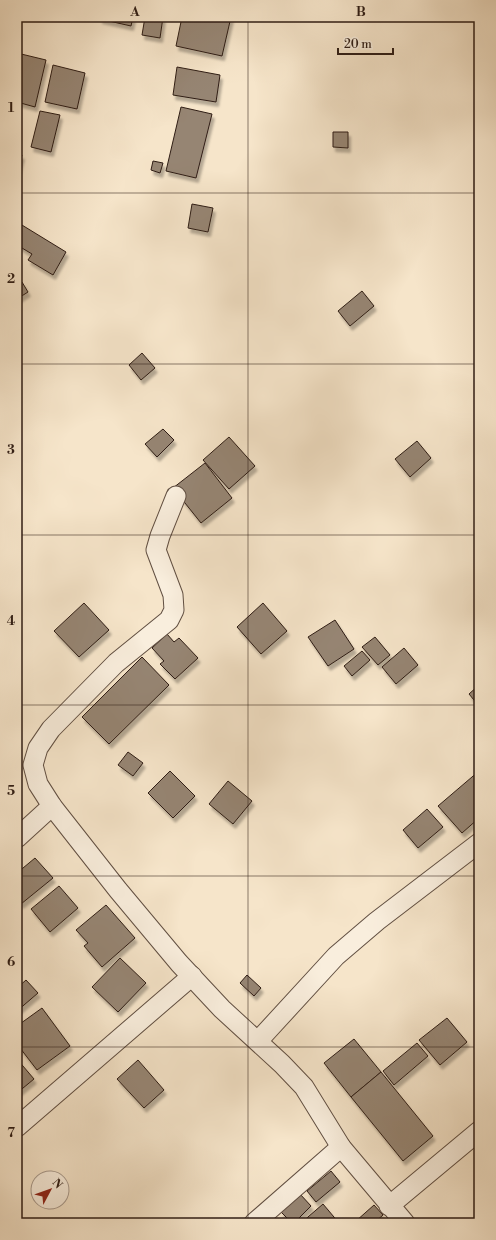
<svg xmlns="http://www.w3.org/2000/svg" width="496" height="1240" viewBox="0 0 496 1240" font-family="'Libre Bodoni',serif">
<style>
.building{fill:#968573;stroke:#2f1d15;filter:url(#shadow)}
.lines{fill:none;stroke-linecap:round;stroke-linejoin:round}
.minor-casing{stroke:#614f42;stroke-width:21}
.minor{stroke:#f9eedd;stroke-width:19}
.grid{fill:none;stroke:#2f1d15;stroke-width:1;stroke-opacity:0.55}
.neatline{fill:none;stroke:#2f1d15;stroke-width:1.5}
.grid-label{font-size:13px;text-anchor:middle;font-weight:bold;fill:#2f1d15}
</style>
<defs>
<filter id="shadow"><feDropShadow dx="2.5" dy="4.5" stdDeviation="1" flood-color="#0004"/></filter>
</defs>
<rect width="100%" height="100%" fill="#f6e5ca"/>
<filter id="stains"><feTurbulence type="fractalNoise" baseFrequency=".005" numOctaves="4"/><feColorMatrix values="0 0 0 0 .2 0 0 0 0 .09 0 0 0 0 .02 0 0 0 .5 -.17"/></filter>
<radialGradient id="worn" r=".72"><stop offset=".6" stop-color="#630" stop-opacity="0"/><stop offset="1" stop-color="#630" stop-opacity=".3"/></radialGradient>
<g class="building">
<path d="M 100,17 L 133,17 L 131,26 L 100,19 Z"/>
<path d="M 145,17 L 163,17 L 160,38 L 142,35 Z"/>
<path d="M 182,17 L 231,17 L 222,56 L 176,46 Z"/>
<path d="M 17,53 L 46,60 L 35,107 L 17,102 Z"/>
<path d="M 53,65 L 85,73 L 77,109 L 45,102 Z"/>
<path d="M 177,67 L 220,75 L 216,102 L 173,95 Z"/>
<path d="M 181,107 L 212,114 L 196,178 L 166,171 Z"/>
<path d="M 40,111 L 60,115 L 51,152 L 31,147 Z"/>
<path d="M 333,132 L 348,132 L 348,148 L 333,147 Z"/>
<path d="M 17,154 L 22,155 L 17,174 Z"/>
<path d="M 153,161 L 163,163 L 160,173 L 151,170 Z"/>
<path d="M 192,204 L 213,208 L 208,232 L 188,228 Z"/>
<path d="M 17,222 L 66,252 L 53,275 L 28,260 L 32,254 L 17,245 Z"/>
<path d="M 22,282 L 28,292 L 17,299 L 17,284 Z"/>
<path d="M 362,291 L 374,306 L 350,326 L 338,311 Z"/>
<path d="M 142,353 L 155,368 L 141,380 L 129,365 Z"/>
<path d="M 163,429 L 174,440 L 157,457 L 145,444 Z"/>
<path d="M 229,437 L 255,466 L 229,489 L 203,460 Z"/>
<path d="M 417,441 L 431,458 L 410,477 L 395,459 Z"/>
<path d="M 205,463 L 232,498 L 201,523 L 173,488 Z"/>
<path d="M 84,603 L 109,630 L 79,657 L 54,631 Z"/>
<path d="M 263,603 L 287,631 L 261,654 L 237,627 Z"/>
<path d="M 335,620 L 354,649 L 328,666 L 308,637 Z"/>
<path d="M 167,634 L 174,642 L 179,638 L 198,658 L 175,679 L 160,664 L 164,661 L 152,648 Z"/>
<path d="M 375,637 L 390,655 L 378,665 L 362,647 Z"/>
<path d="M 404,648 L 418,665 L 396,684 L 382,667 Z"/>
<path d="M 362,651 L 370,660 L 352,676 L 344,666 Z"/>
<path d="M 142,657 L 169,685 L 109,744 L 82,717 Z"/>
<path d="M 479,685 L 479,706 L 469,694 Z"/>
<path d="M 128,752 L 143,763 L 133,776 L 118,765 Z"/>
<path d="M 170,771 L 195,796 L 173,818 L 148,793 Z"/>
<path d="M 479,771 L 479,818 L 462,833 L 438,806 Z"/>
<path d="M 228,781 L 252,801 L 233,824 L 209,804 Z"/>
<path d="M 427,809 L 443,827 L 418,848 L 403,830 Z"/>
<path d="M 35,858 L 53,878 L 21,904 L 17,899 L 17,873 Z"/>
<path d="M 59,886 L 78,908 L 50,932 L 31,909 Z"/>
<path d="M 106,905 L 135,938 L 102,967 L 84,946 L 88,943 L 76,930 Z"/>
<path d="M 120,958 L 146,983 L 118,1012 L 92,987 Z"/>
<path d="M 247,975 L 261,988 L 254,996 L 240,983 Z"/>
<path d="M 26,980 L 38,993 L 17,1011 L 17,988 Z"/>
<path d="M 42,1008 L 70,1046 L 37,1070 L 17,1044 L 17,1026 Z"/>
<path d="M 447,1018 L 467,1042 L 440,1065 L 419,1040 Z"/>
<path d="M 354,1039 L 381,1072 L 351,1097 L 324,1063 Z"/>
<path d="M 417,1043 L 428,1056 L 394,1085 L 383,1071 Z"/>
<path d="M 17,1059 L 34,1079 L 17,1093 Z"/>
<path d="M 138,1060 L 164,1090 L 144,1108 L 117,1079 Z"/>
<path d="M 381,1072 L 433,1136 L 403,1161 L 351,1097 Z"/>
<path d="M 331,1171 L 340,1182 L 316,1202 L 307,1191 Z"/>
<path d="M 300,1194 L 311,1206 L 294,1223 L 292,1223 L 281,1212 Z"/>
<path d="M 323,1204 L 339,1223 L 301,1223 Z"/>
<path d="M 374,1205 L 383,1215 L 374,1223 L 358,1223 L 356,1221 Z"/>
</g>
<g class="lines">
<defs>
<g id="minor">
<path d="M 176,496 L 160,536 L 156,550 L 173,595 L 174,610 L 169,620 L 116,663 L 51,729 L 38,748 L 33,765 L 38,784 L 52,806 L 118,890 L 179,963 L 222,1009 L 282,1064 L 304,1087 L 341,1147 L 405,1223"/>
<path d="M 17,838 L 52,806"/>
<path d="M 258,1041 L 336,956 L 377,921 L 479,843"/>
<path d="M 17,1127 L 192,976"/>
<path d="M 389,1206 L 479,1131"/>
<path d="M 254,1223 L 341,1147"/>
</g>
</defs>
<use href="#minor" class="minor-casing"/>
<use href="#minor" class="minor"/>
</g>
<path class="grid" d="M 248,17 L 248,1223M 17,193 L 479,193M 17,364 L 479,364M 17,535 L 479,535M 17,705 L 479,705M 17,876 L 479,876M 17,1047 L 479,1047"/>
<rect width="496" height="1240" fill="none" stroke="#f6e5ca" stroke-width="44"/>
<g transform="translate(50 1190) rotate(49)"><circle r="19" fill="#f9eedd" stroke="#a89a8d"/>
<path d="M0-3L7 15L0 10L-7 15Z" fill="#8f2418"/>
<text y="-6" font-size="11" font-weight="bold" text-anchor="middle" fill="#2f1d15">N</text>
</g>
<path d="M338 48v6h55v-6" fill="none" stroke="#2f1d15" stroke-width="2"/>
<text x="344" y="48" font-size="12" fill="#2f1d15" stroke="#f9eedd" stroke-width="3" paint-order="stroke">20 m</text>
<rect x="22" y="22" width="452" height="1196" class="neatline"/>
<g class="grid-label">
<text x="135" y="16">A</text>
<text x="361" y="16">B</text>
<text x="11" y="112">1</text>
<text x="11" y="283">2</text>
<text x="11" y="454">3</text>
<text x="11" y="625">4</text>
<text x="11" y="795">5</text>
<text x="11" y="966">6</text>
<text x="11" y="1137">7</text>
</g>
<rect width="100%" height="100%" filter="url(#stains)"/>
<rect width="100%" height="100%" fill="url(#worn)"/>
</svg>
